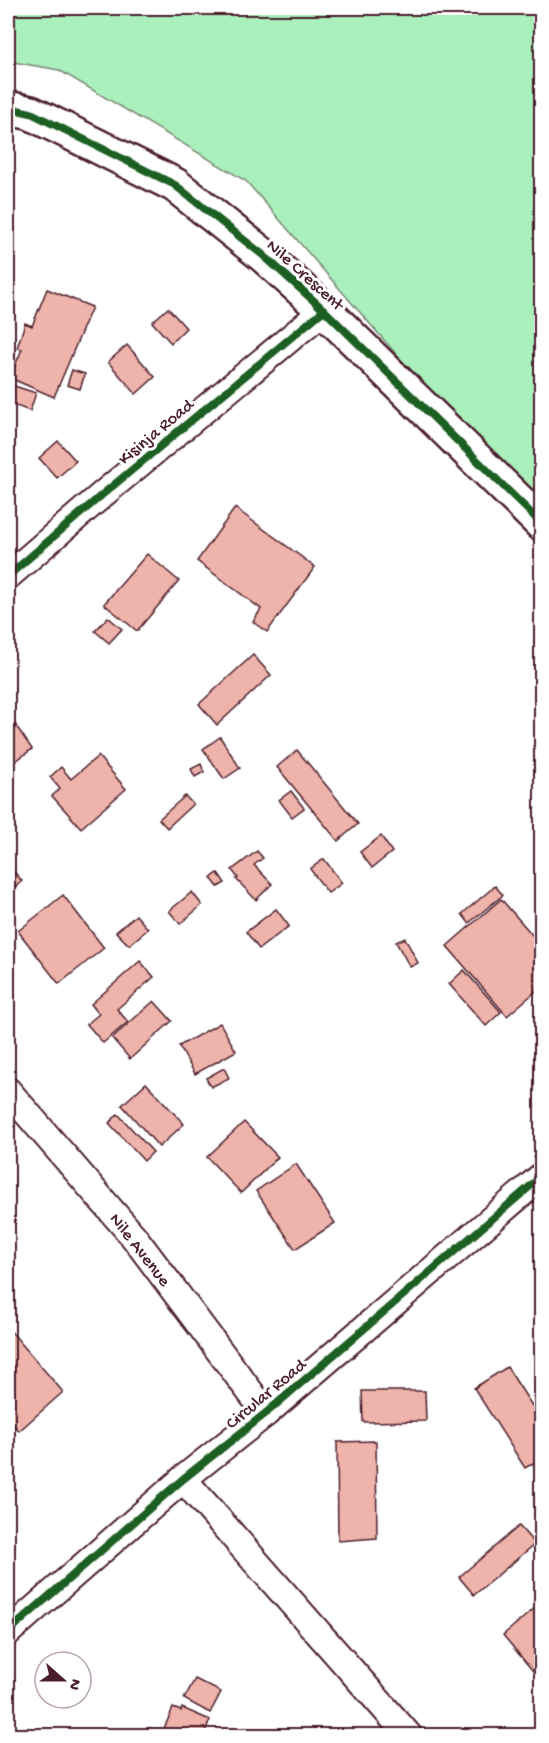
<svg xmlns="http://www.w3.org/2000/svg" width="549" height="1743" viewBox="0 0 549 1743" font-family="'Gochi Hand',sans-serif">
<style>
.green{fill:#a9f0bc;stroke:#7a8874;stroke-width:1.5}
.building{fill:#eeb3ab;stroke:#4a1f2b;stroke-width:1.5}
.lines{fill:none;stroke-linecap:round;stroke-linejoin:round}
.minor-casing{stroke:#4a1f2b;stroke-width:30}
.tertiary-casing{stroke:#4a1f2b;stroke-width:38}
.minor{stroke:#fff;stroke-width:26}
.tertiary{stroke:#fff;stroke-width:33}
.cycleway-casing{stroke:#fff;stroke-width:11}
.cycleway{stroke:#1b5e20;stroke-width:8}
.labels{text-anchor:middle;stroke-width:6;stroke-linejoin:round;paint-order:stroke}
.street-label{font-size:18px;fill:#4a1f2b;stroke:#fff}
</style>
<rect width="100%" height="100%" fill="#fff"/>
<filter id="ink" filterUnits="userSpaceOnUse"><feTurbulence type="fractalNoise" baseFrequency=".0167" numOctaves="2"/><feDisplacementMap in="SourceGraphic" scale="12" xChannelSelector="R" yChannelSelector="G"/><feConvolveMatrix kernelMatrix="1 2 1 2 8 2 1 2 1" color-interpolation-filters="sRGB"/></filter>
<g filter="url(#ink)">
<path class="green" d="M 8,8 L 541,8 L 541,521 L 246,181 L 59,70 L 8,61 Z"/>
<g class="building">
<path d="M 47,289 L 92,307 L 54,397 L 10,378 L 22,349 L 17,348 L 25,323 L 32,326 Z"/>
<path d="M 168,308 L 186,328 L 171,343 L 152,322 Z"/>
<path d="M 127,345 L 155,377 L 136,394 L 108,362 Z"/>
<path d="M 72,370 L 85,374 L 80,389 L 67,385 Z"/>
<path d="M 8,384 L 36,393 L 30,411 L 8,403 Z"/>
<path d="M 58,441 L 76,461 L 57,478 L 39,458 Z"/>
<path d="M 235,508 L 315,567 L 267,632 L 253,622 L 261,609 L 197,561 Z"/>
<path d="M 147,554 L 179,581 L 137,631 L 104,604 Z"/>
<path d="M 108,617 L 122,629 L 109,643 L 95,631 Z"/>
<path d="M 253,655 L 271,675 L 217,725 L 199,704 Z"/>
<path d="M 8,714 L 32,749 L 10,765 L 8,761 Z"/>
<path d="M 220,737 L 240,768 L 224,779 L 203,749 Z"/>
<path d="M 297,750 L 358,824 L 338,841 L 277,767 Z"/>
<path d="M 98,756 L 126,789 L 81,828 L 52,796 L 60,789 L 50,777 L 61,767 L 71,779 Z"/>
<path d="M 201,764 L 204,772 L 195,777 L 191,769 Z"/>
<path d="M 291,791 L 304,808 L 292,817 L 279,800 Z"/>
<path d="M 185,796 L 193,804 L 167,828 L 159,819 Z"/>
<path d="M 381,836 L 392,852 L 372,868 L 360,852 Z"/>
<path d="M 257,851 L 263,858 L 254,865 L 272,884 L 256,900 L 236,879 L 238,878 L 232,870 Z"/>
<path d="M 324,859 L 342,883 L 328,893 L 310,869 Z"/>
<path d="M 8,865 L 22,881 L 8,894 Z"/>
<path d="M 218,873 L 225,883 L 218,887 L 211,878 Z"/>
<path d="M 495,886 L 503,895 L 469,923 L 462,914 Z"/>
<path d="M 192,892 L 202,905 L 180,924 L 169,911 Z"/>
<path d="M 63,895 L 104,948 L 59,984 L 18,931 Z"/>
<path d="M 501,899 L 542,946 L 542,986 L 507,1016 L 447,946 Z"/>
<path d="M 276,909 L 289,926 L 259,949 L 246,932 Z"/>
<path d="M 136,915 L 148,929 L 129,945 L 116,932 Z"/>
<path d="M 405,938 L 418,963 L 410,967 L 396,942 Z"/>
<path d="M 140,961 L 154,977 L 117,1009 L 128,1022 L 103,1043 L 87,1024 L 99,1014 L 91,1004 Z"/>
<path d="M 464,970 L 501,1012 L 486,1026 L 449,984 Z"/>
<path d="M 154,1001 L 172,1021 L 130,1059 L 112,1038 Z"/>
<path d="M 220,1023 L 236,1051 L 195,1074 L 179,1046 Z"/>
<path d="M 224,1068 L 229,1078 L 211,1087 L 206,1078 Z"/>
<path d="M 146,1083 L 184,1124 L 159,1147 L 122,1105 Z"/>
<path d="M 118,1114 L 153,1152 L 144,1161 L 109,1123 Z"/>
<path d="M 244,1122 L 278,1157 L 241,1193 L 207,1157 Z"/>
<path d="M 296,1164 L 335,1223 L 295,1249 L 256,1191 Z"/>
<path d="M 8,1328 L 63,1392 L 19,1431 L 8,1418 Z"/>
<path d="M 507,1367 L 542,1421 L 542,1458 L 525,1468 L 474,1388 Z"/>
<path d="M 362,1391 L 425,1391 L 426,1421 L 363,1422 Z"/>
<path d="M 376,1441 L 377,1538 L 338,1541 L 337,1442 Z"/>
<path d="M 519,1526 L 535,1544 L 474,1595 L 459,1577 Z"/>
<path d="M 542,1602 L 542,1682 L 503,1635 Z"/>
<path d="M 195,1679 L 221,1692 L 210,1713 L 184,1699 Z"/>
<path d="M 173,1708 L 181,1711 L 182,1708 L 210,1720 L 203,1736 L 146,1736 L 150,1728 L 162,1733 Z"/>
</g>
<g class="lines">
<defs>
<g id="minor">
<path d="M 8,576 L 103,494 L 324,310"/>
<path d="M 8,1091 L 134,1237 L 266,1413"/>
<path d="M 183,1479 L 409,1736"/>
<path d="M 8,1632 L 183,1479 L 266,1413 L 542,1176"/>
</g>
<path id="tertiary" d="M 8,108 L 31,113 L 175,185 L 263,255 L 324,310 L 542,524"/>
</defs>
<use href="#minor" class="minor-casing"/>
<use href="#tertiary" class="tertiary-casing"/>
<use href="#minor" class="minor"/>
<use href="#tertiary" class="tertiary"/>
<defs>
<g id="cycleway">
<path d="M 8,108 L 31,113 L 175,185 L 263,255 L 324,310 L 542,524"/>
<path d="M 8,576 L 103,494 L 324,310"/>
<path d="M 8,1632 L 183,1479 L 266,1413 L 542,1176"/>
</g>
</defs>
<use href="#cycleway" class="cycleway-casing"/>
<use href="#cycleway" class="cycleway"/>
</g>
</g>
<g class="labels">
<g class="street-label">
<text transform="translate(306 274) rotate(42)" y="6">Nile Crescent</text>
<text transform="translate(155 431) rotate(-40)" y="6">Kisinja Road</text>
<text transform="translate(141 1249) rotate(52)" y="6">Nile Avenue</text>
<text transform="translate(265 1393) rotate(-40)" y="6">Circular Road</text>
</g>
</g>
<rect width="549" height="1743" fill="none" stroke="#fff" stroke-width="30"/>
<rect x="15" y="15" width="519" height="1713" fill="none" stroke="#4a1f2b" stroke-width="2" filter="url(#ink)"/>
<g transform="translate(63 1680) rotate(111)"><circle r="28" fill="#ffffff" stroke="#b7a5aa" stroke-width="1.5"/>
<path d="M0-4.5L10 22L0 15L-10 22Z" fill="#4a1f2b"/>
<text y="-9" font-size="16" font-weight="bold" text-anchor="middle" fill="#4a1f2b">N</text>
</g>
</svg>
